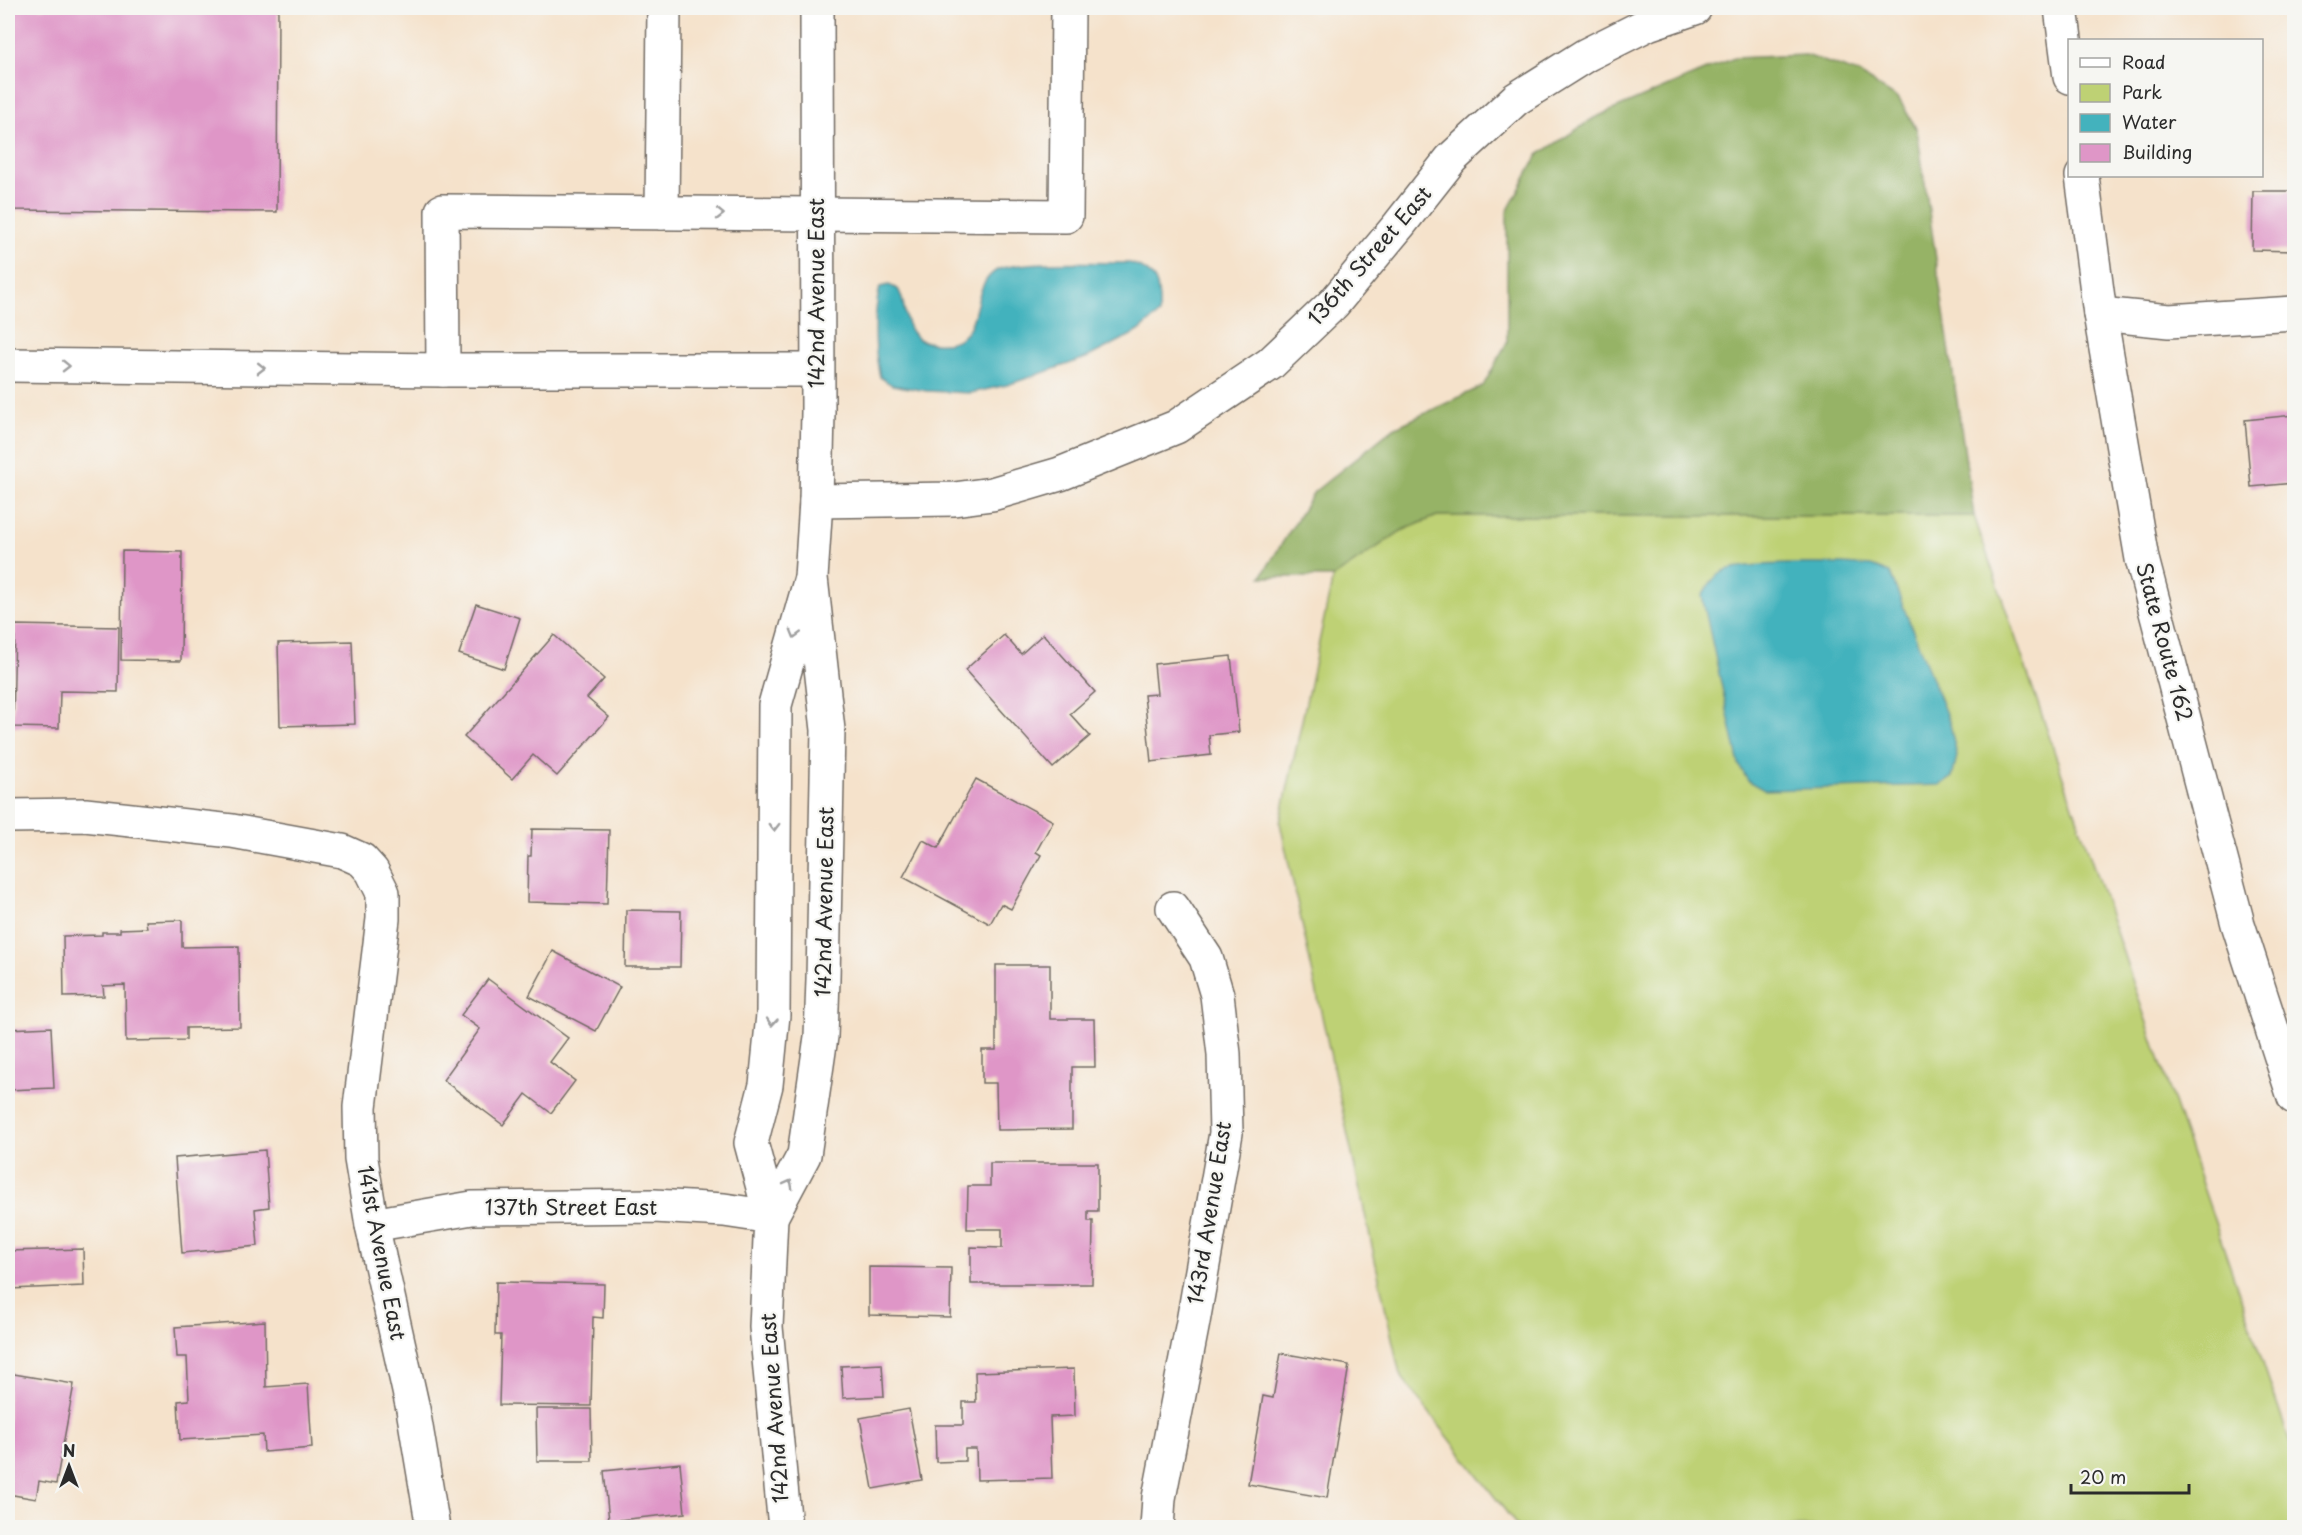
<svg xmlns="http://www.w3.org/2000/svg" width="2302" height="1535" viewBox="0 0 2302 1535" font-family="'Playpen Sans',sans-serif">
<style>
.green{fill:#bed174;stroke:#747e50;stroke-width:1.5}
.forest{fill:#96b366;stroke:#606f48;stroke-width:1.5}
.water{fill:#43b2bd;stroke:#376e74;stroke-width:1.5}
.building{fill:#df96c7}
.lines{fill:none;stroke-linecap:round;stroke-linejoin:round}
.minor-casing{stroke:#726b63;stroke-width:36}
.major-casing{stroke:#726b63;stroke-width:36}
.minor{stroke:#fff;stroke-width:33}
.major{stroke:#fff;stroke-width:33}
.oneway{stroke:#a0a0a0}
.labels{text-anchor:middle;stroke-width:4.5;stroke-linejoin:round;paint-order:stroke}
.street-label{font-size:21px;fill:#2b2b2b;stroke:#f6f6f2}
</style>
<rect width="100%" height="100%" fill="#f6f6f2"/>
<filter id="ink" filterUnits="userSpaceOnUse"><feTurbulence type="fractalNoise" baseFrequency=".0167" numOctaves="2"/><feDisplacementMap in="SourceGraphic" scale="12" xChannelSelector="R" yChannelSelector="G"/><feConvolveMatrix kernelMatrix="1 2 1 2 8 2 1 2 1" color-interpolation-filters="sRGB"/></filter>
<filter id="wash" filterUnits="userSpaceOnUse"><feTurbulence type="fractalNoise" baseFrequency=".008" numOctaves="4" result="noise"/><feDisplacementMap in="SourceGraphic" scale="24" xChannelSelector="R" yChannelSelector="G"/><feGaussianBlur stdDeviation="1.35" result="paint"/><feColorMatrix in="noise" values="0 0 0 0 0 0 0 0 0 0 0 0 0 0 0 0 0 1.4 0 .05"/><feComposite in="paint" operator="in"/></filter>
<g filter="url(#wash)">
<rect width="100%" height="100%" fill="#f5e2cb"/>
<path class="green" d="M 1437,516 L 1974,516 L 2294,1454 L 2294,1527 L 1518,1527 L 1400,1375 L 1280,823 L 1333,577 L 1401,531 Z"/>
<path class="forest" d="M 1806,55 L 1858,73 L 1899,99 L 1917,130 L 1974,516 L 1437,516 L 1401,531 L 1333,577 L 1261,577 L 1314,492 L 1394,428 L 1483,386 L 1507,342 L 1507,212 L 1538,155 L 1594,118 L 1734,58 Z"/>
<g class="water">
<path d="M 1130,263 C 1158,273 1160,285 1159,314 L 1139,331 L 1086,358 L 1007,385 L 971,393 L 927,391 L 892,385 L 880,377 C 874,350 873,315 880,287 L 889,285 L 898,289 C 906,302 903,320 912,332 C 917,340 926,343 935,343 C 990,347 964,289 997,270 C 1016,260 1104,263 1130,263 Z"/>
<path d="M 1842,564 L 1871,566 L 1890,573 L 1950,724 L 1957,756 L 1952,777 L 1940,785 L 1764,790 L 1748,781 L 1739,765 L 1702,596 C 1707,586 1714,577 1724,571 C 1741,562 1818,564 1842,564 Z"/>
</g>
<g id="blocks">
<g class="building">
<path d="M 8,8 L 278,8 L 277,212 L 8,210 Z"/>
<path d="M 2253,191 L 2294,191 L 2294,251 L 2252,250 Z"/>
<path d="M 2294,415 L 2294,483 L 2251,487 L 2245,420 Z"/>
<path d="M 122,551 L 182,552 L 181,661 L 121,660 Z"/>
<path d="M 476,604 L 520,618 L 504,669 L 459,654 Z"/>
<path d="M 15,625 L 119,627 L 118,692 L 60,691 L 59,728 L 13,727 Z"/>
<path d="M 1043,634 L 1095,692 L 1070,714 L 1090,736 L 1053,768 L 965,670 L 1004,635 L 1021,654 Z"/>
<path d="M 554,635 L 604,679 L 587,698 L 609,717 L 557,776 L 533,755 L 512,779 L 464,737 Z"/>
<path d="M 352,641 L 355,724 L 280,726 L 278,643 Z"/>
<path d="M 1231,656 L 1239,732 L 1209,735 L 1211,755 L 1151,762 L 1144,695 L 1157,694 L 1154,664 Z"/>
<path d="M 976,779 L 1053,821 L 1036,852 L 1041,855 L 1011,909 L 1001,904 L 990,924 L 903,877 L 923,840 L 938,848 Z"/>
<path d="M 532,829 L 609,830 L 607,904 L 527,902 L 528,856 L 531,856 Z"/>
<path d="M 626,910 L 681,911 L 680,967 L 625,967 Z"/>
<path d="M 182,920 L 182,947 L 239,946 L 240,1027 L 186,1028 L 186,1040 L 126,1041 L 125,985 L 103,986 L 104,996 L 64,997 L 63,936 L 102,935 L 102,932 L 120,932 L 120,929 L 147,928 L 146,921 Z"/>
<path d="M 553,951 L 620,987 L 596,1031 L 529,996 Z"/>
<path d="M 996,965 L 1050,965 L 1050,1019 L 1094,1019 L 1095,1067 L 1072,1067 L 1072,1129 L 997,1130 L 996,1083 L 982,1083 L 982,1050 L 996,1050 Z"/>
<path d="M 488,979 L 568,1038 L 550,1062 L 575,1081 L 551,1113 L 526,1094 L 503,1125 L 443,1080 L 480,1029 L 461,1015 Z"/>
<path d="M 51,1027 L 54,1088 L 8,1090 L 8,1029 Z"/>
<path d="M 265,1150 L 269,1207 L 255,1209 L 258,1246 L 182,1253 L 175,1158 Z"/>
<path d="M 990,1163 L 1098,1163 L 1098,1211 L 1088,1211 L 1088,1221 L 1093,1221 L 1092,1284 L 971,1284 L 971,1247 L 1002,1248 L 1002,1229 L 967,1229 L 968,1186 L 990,1186 Z"/>
<path d="M 83,1249 L 84,1286 L 9,1289 L 8,1251 Z"/>
<path d="M 869,1267 L 951,1268 L 950,1317 L 869,1315 Z"/>
<path d="M 496,1282 L 604,1284 L 603,1318 L 593,1317 L 591,1406 L 499,1405 L 501,1335 L 495,1335 Z"/>
<path d="M 265,1321 L 266,1387 L 308,1384 L 312,1448 L 264,1452 L 263,1435 L 180,1440 L 178,1401 L 189,1400 L 187,1357 L 177,1357 L 175,1327 Z"/>
<path d="M 1281,1353 L 1349,1365 L 1327,1498 L 1248,1484 L 1263,1396 L 1273,1398 Z"/>
<path d="M 882,1364 L 884,1396 L 843,1398 L 841,1366 Z"/>
<path d="M 1074,1369 L 1075,1416 L 1050,1417 L 1052,1478 L 977,1480 L 976,1449 L 965,1449 L 965,1461 L 936,1462 L 935,1425 L 963,1425 L 963,1402 L 976,1402 L 975,1372 Z"/>
<path d="M 8,1373 L 74,1384 L 56,1484 L 39,1481 L 36,1499 L 8,1494 Z"/>
<path d="M 536,1409 L 591,1409 L 592,1461 L 537,1461 Z"/>
<path d="M 909,1409 L 922,1480 L 873,1489 L 860,1418 Z"/>
<path d="M 680,1463 L 685,1513 L 609,1521 L 604,1471 Z"/>
</g>
</g>
</g>
<g filter="url(#ink)">
<use href="#blocks" fill-opacity="0" stroke="#726b63" stroke-width="1.5"/>
<g class="lines">
<defs>
<g id="minor">
<path d="M 662,213 L 664,8"/>
<path d="M 2100,314 L 2169,321 L 2294,313"/>
<path d="M 8,365 L 443,370"/>
<path d="M 817,370 L 443,370 L 442,211 L 1066,216 L 1068,8"/>
<path d="M 816,501 L 954,499 L 992,494 L 1060,474 L 1176,427 L 1270,364 L 1334,303 L 1399,225 L 1451,159 L 1516,99 L 1586,55 L 1648,24 L 1695,8"/>
<path d="M 811,578 L 775,705 L 773,1015 L 766,1085 L 751,1143 L 771,1217 L 804,1155 L 821,1037 L 823,979 L 828,730 L 811,578 L 816,501 L 818,412 L 817,8"/>
<path d="M 8,816 L 85,815 L 232,831 L 342,851 L 362,860 L 372,871 L 383,893 L 383,919 L 360,1107 L 361,1159 L 372,1225 L 413,1409 L 433,1528"/>
<path d="M 372,1225 L 472,1208 L 654,1206 L 724,1210 L 771,1217 L 766,1327 L 785,1528"/>
<path d="M 1157,1528 L 1159,1498 L 1193,1322 L 1226,1133 L 1224,1054 L 1217,995 L 1206,958 L 1173,908"/>
</g>
<g id="major">
<path d="M 2061,8 L 2070,77"/>
<path d="M 2082,176 L 2100,314 L 2142,559 L 2238,924 L 2294,1097"/>
</g>
</defs>
<use href="#minor" class="minor-casing"/>
<use href="#major" class="major-casing"/>
<use href="#minor" class="minor"/>
<use href="#major" class="major"/>
</g>
<defs><path id="oneway-chevron" d="M-2-3.5L2.5 0L-2 3.5" fill="none" stroke-width="1.6" stroke-linecap="round" stroke-linejoin="round" transform="scale(1.5)"/></defs>
<g class="oneway">
<use href="#oneway-chevron" transform="translate(720 214) rotate(1)"/>
<use href="#oneway-chevron" transform="translate(66 366) rotate(1)"/>
<use href="#oneway-chevron" transform="translate(261 368) rotate(1)"/>
<use href="#oneway-chevron" transform="translate(795 634) rotate(106)"/>
<use href="#oneway-chevron" transform="translate(774 827) rotate(90)"/>
<use href="#oneway-chevron" transform="translate(772 1022) rotate(95)"/>
<use href="#oneway-chevron" transform="translate(789 1184) rotate(-62)"/>
</g>
</g>
<g class="labels">
<g class="street-label">
<text transform="translate(1370 256) rotate(-49)" y="7">136th Street East</text>
<text transform="translate(817 293) rotate(-90)" y="7">142nd Avenue East</text>
<text transform="translate(2164 642) rotate(75)" y="7">State Route 162</text>
<text transform="translate(825 902) rotate(-89)" y="7">142nd Avenue East</text>
<text x="571" y="1215">137th Street East</text>
<text transform="translate(1210 1213) rotate(-81)" y="7">143rd Avenue East</text>
<text transform="translate(381 1253) rotate(79)" y="7">141st Avenue East</text>
<text transform="translate(775 1408) rotate(-94)" y="7">142nd Avenue East</text>
</g>
</g>
<rect width="2302" height="1535" fill="none" stroke="#f6f6f2" stroke-width="30"/>
<rect x="2068" y="39" width="195" height="138" fill="#f6f6f2" stroke="#a5a5a2" stroke-width="1.5"/>
<rect x="2080" y="58" width="30" height="9" fill="#ffffff" stroke="#a5a5a2" stroke-width="1.5"/>
<text x="2122" y="69" font-size="18" fill="#2b2b2b">Road</text>
<rect x="2080" y="84" width="30" height="18" fill="#bed174" stroke="#a5a5a2" stroke-width="1.5"/>
<text x="2122" y="99" font-size="18" fill="#2b2b2b">Park</text>
<rect x="2080" y="114" width="30" height="18" fill="#43b2bd" stroke="#a5a5a2" stroke-width="1.5"/>
<text x="2122" y="129" font-size="18" fill="#2b2b2b">Water</text>
<rect x="2080" y="144" width="30" height="18" fill="#df96c7" stroke="#a5a5a2" stroke-width="1.5"/>
<text x="2122" y="159" font-size="18" fill="#2b2b2b">Building</text>
<g transform="translate(69 1466)" stroke="#f6f6f2" stroke-width="4.5" paint-order="stroke">
<path d="M0-4.5L10 22L0 15L-10 22Z" fill="#2b2b2b"/>
<text y="-9" font-size="16" font-weight="bold" text-anchor="middle" fill="#2b2b2b">N</text>
</g>
<path d="M2071 1484v9h118v-9" fill="none" stroke="#2b2b2b" stroke-width="3"/>
<text x="2080" y="1484" font-size="18" fill="#2b2b2b" stroke="#f6f6f2" stroke-width="4.5" paint-order="stroke">20 m</text>
</svg>
